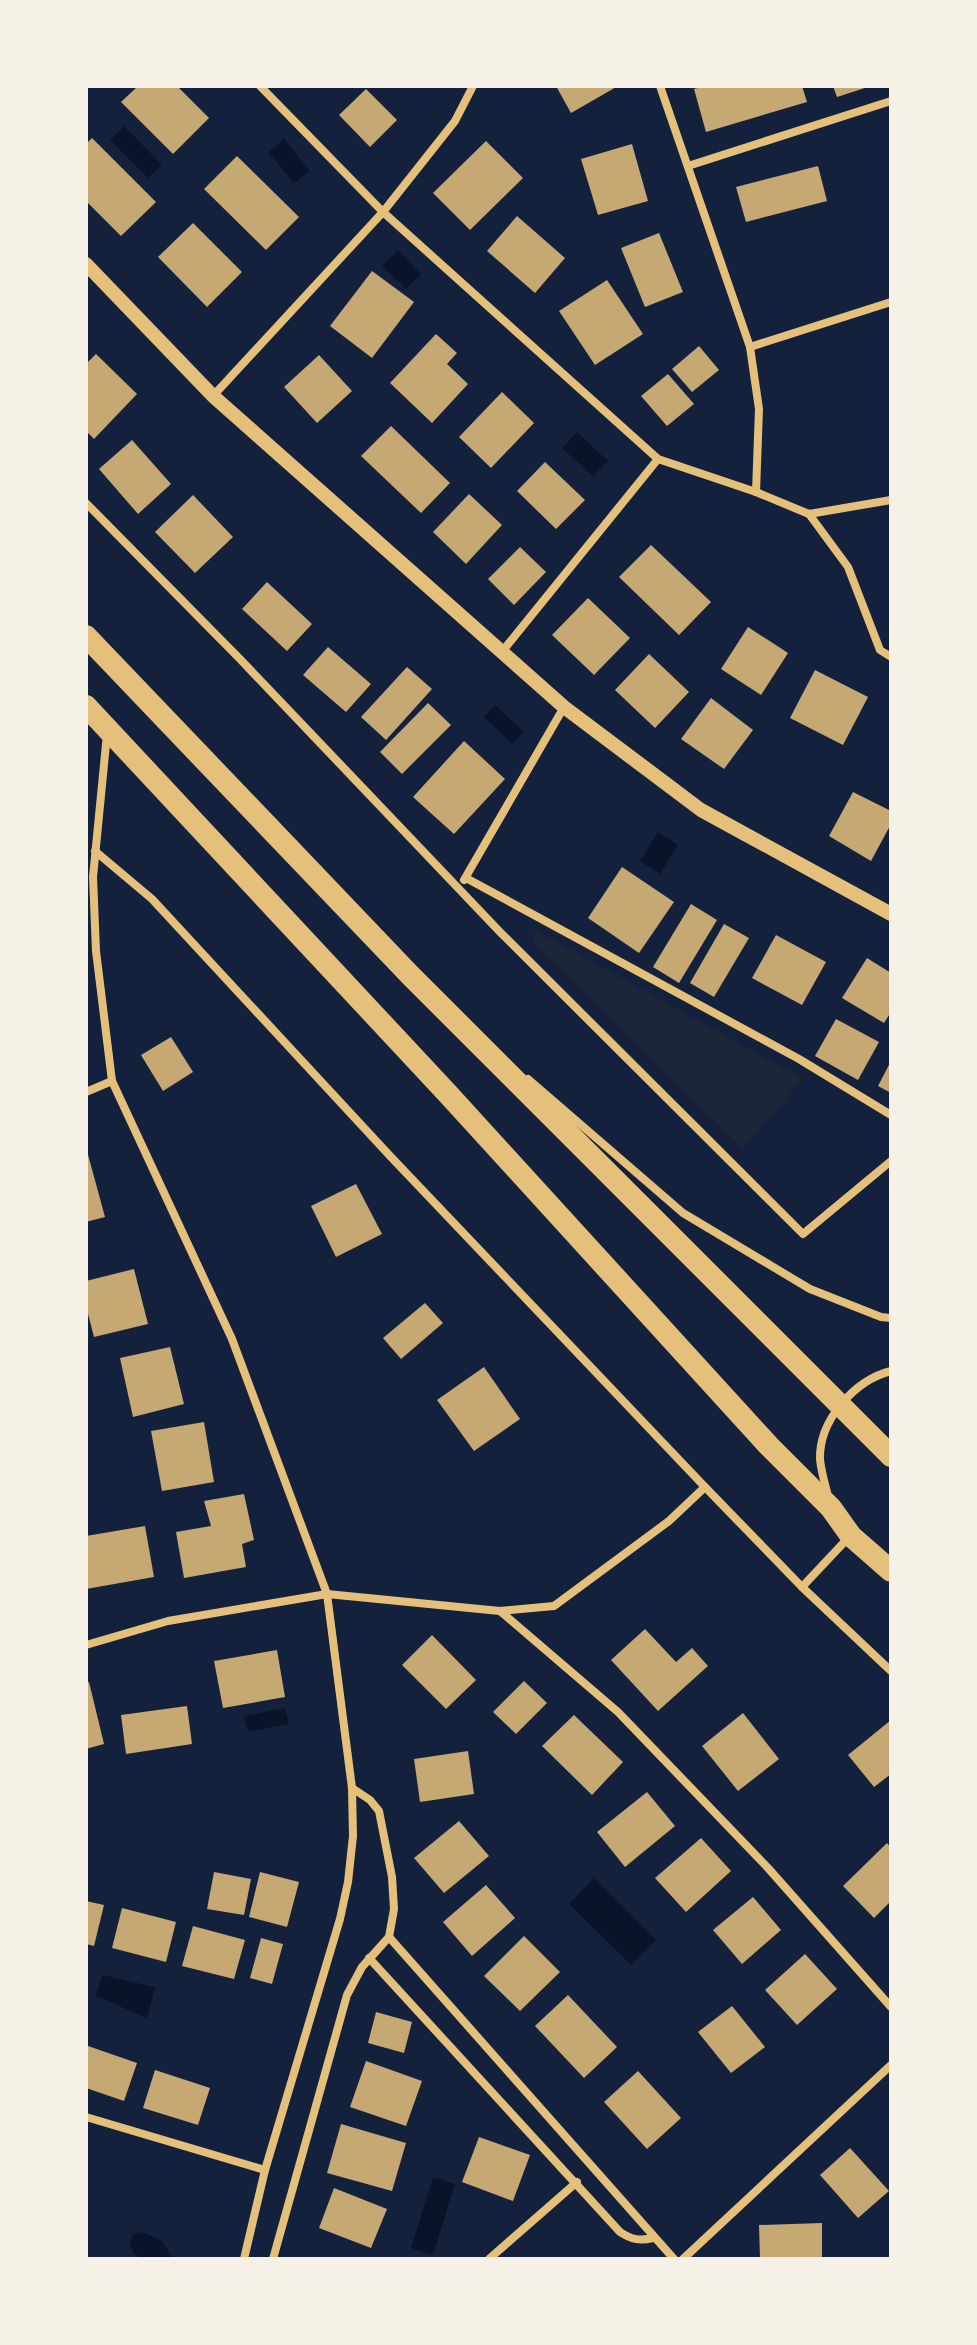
<svg xmlns="http://www.w3.org/2000/svg" width="977" height="2345" viewBox="0 0 977 2345" font-family="Ubuntu,sans-serif">
<style>
.green{fill:#1d2539}
.water{fill:#0b132b}
.building{fill:#c6a872}
.lines{fill:none;stroke-linecap:round;stroke-linejoin:round}
.minor{stroke:#e5c07b;stroke-width:8}
.tertiary{stroke:#e5c07b;stroke-width:14}
.trunk{stroke:#e5c07b;stroke-width:22}
</style>
<rect width="100%" height="100%" fill="#14213d"/>
<path class="green" d="M 535,930 L 803,1079 L 743,1148 L 534,943 Z"/>
<g class="water">
<path d="M 124,126 L 162,165 L 148,178 L 110,140 Z"/>
<path d="M 284,139 L 310,171 L 294,183 L 268,152 Z"/>
<path d="M 398,250 L 421,274 L 406,289 L 382,266 Z"/>
<path d="M 577,432 L 608,461 L 593,476 L 562,448 Z"/>
<path d="M 495,705 L 524,732 L 512,744 L 484,717 Z"/>
<path d="M 658,832 L 678,845 L 660,874 L 640,861 Z"/>
<path d="M 285,1708 L 289,1724 L 248,1732 L 244,1716 Z"/>
<path d="M 594,1878 L 656,1940 L 631,1965 L 569,1904 Z"/>
<path d="M 102,1975 L 155,1987 L 147,2018 L 96,1996 Z"/>
<path d="M 433,2177 L 455,2184 L 433,2255 L 411,2248 Z"/>
<path d="M 142,2232 L 162,2241 L 173,2259 L 144,2259 L 133,2253 L 130,2242 L 133,2234 Z"/>
</g>
<g class="building">
<path d="M 138,86 L 177,86 L 209,118 L 173,154 L 121,102 Z"/>
<path d="M 556,86 L 618,86 L 571,113 Z"/>
<path d="M 705,86 L 802,86 L 807,102 L 706,132 L 694,89 Z"/>
<path d="M 833,86 L 867,86 L 868,87 L 837,97 Z"/>
<path d="M 366,89 L 397,120 L 370,147 L 339,115 Z"/>
<path d="M 92,138 L 156,202 L 121,236 L 86,201 L 86,144 Z"/>
<path d="M 486,141 L 523,178 L 470,230 L 433,193 Z"/>
<path d="M 632,144 L 648,201 L 598,215 L 581,159 Z"/>
<path d="M 237,156 L 299,217 L 266,250 L 204,189 Z"/>
<path d="M 818,166 L 827,201 L 746,222 L 736,187 Z"/>
<path d="M 517,216 L 565,258 L 535,293 L 487,251 Z"/>
<path d="M 193,223 L 242,272 L 207,307 L 158,257 Z"/>
<path d="M 659,233 L 683,292 L 645,307 L 621,248 Z"/>
<path d="M 372,271 L 414,302 L 372,358 L 330,326 Z"/>
<path d="M 607,280 L 643,334 L 595,365 L 559,311 Z"/>
<path d="M 436,334 L 457,353 L 447,364 L 468,384 L 432,423 L 390,383 Z"/>
<path d="M 699,346 L 719,370 L 692,392 L 672,369 Z"/>
<path d="M 96,354 L 137,394 L 94,439 L 86,431 L 86,364 Z"/>
<path d="M 319,355 L 352,391 L 317,423 L 284,387 Z"/>
<path d="M 668,374 L 694,404 L 667,426 L 641,396 Z"/>
<path d="M 502,392 L 534,423 L 491,468 L 459,437 Z"/>
<path d="M 391,426 L 450,483 L 421,513 L 361,456 Z"/>
<path d="M 132,440 L 171,484 L 138,514 L 99,469 Z"/>
<path d="M 545,462 L 585,500 L 556,529 L 517,491 Z"/>
<path d="M 469,494 L 502,525 L 466,564 L 433,532 Z"/>
<path d="M 193,495 L 233,537 L 195,573 L 155,532 Z"/>
<path d="M 651,545 L 711,602 L 679,635 L 619,577 Z"/>
<path d="M 520,547 L 546,572 L 514,605 L 488,579 Z"/>
<path d="M 267,582 L 312,624 L 287,651 L 242,609 Z"/>
<path d="M 588,598 L 630,638 L 594,675 L 552,635 Z"/>
<path d="M 748,627 L 788,653 L 761,695 L 721,669 Z"/>
<path d="M 328,647 L 371,684 L 346,712 L 303,675 Z"/>
<path d="M 649,654 L 689,692 L 655,728 L 615,690 Z"/>
<path d="M 407,667 L 432,689 L 386,740 L 361,717 Z"/>
<path d="M 815,670 L 868,697 L 843,745 L 790,718 Z"/>
<path d="M 711,698 L 753,730 L 724,769 L 681,739 Z"/>
<path d="M 428,703 L 451,725 L 402,774 L 380,752 Z"/>
<path d="M 464,741 L 505,779 L 454,834 L 413,797 Z"/>
<path d="M 853,792 L 891,811 L 891,824 L 871,861 L 829,836 Z"/>
<path d="M 622,867 L 674,902 L 639,953 L 588,918 Z"/>
<path d="M 691,904 L 717,920 L 679,983 L 653,967 Z"/>
<path d="M 724,924 L 749,938 L 714,997 L 690,983 Z"/>
<path d="M 776,935 L 826,962 L 802,1005 L 752,978 Z"/>
<path d="M 867,958 L 891,973 L 891,1012 L 884,1023 L 842,998 Z"/>
<path d="M 836,1019 L 879,1042 L 858,1080 L 815,1056 Z"/>
<path d="M 171,1037 L 193,1072 L 163,1091 L 141,1055 Z"/>
<path d="M 891,1061 L 891,1093 L 878,1086 Z"/>
<path d="M 87,1151 L 105,1217 L 86,1222 L 86,1152 Z"/>
<path d="M 356,1184 L 382,1234 L 336,1257 L 311,1206 Z"/>
<path d="M 134,1269 L 148,1324 L 94,1337 L 86,1306 L 86,1281 Z"/>
<path d="M 425,1303 L 443,1323 L 401,1359 L 383,1338 Z"/>
<path d="M 170,1347 L 184,1404 L 133,1417 L 120,1358 Z"/>
<path d="M 484,1367 L 520,1419 L 474,1451 L 437,1400 Z"/>
<path d="M 204,1422 L 214,1482 L 162,1491 L 151,1431 Z"/>
<path d="M 244,1494 L 254,1540 L 242,1544 L 246,1567 L 184,1578 L 176,1532 L 211,1526 L 204,1501 Z"/>
<path d="M 145,1526 L 154,1577 L 86,1589 L 86,1536 Z"/>
<path d="M 645,1629 L 676,1662 L 692,1648 L 708,1666 L 658,1711 L 611,1660 Z"/>
<path d="M 432,1635 L 476,1680 L 446,1709 L 402,1665 Z"/>
<path d="M 277,1650 L 285,1697 L 223,1708 L 214,1661 Z"/>
<path d="M 524,1681 L 547,1703 L 516,1734 L 493,1712 Z"/>
<path d="M 89,1682 L 104,1744 L 86,1749 L 86,1683 Z"/>
<path d="M 187,1706 L 192,1744 L 126,1754 L 121,1715 Z"/>
<path d="M 743,1713 L 779,1759 L 738,1791 L 702,1746 Z"/>
<path d="M 574,1715 L 623,1762 L 592,1795 L 542,1746 Z"/>
<path d="M 891,1720 L 891,1774 L 874,1787 L 848,1755 Z"/>
<path d="M 468,1751 L 474,1794 L 420,1802 L 414,1759 Z"/>
<path d="M 647,1792 L 675,1826 L 625,1867 L 597,1832 Z"/>
<path d="M 459,1821 L 489,1856 L 444,1893 L 414,1858 Z"/>
<path d="M 701,1838 L 731,1871 L 686,1912 L 655,1878 Z"/>
<path d="M 887,1843 L 891,1848 L 891,1901 L 874,1918 L 843,1886 Z"/>
<path d="M 214,1872 L 251,1879 L 244,1915 L 207,1909 Z"/>
<path d="M 260,1872 L 299,1882 L 287,1927 L 249,1917 Z"/>
<path d="M 486,1885 L 515,1918 L 472,1956 L 443,1922 Z"/>
<path d="M 753,1897 L 781,1930 L 742,1964 L 713,1930 Z"/>
<path d="M 86,1901 L 104,1905 L 94,1946 L 86,1944 Z"/>
<path d="M 122,1908 L 176,1922 L 166,1962 L 112,1948 Z"/>
<path d="M 193,1926 L 245,1940 L 234,1979 L 182,1966 Z"/>
<path d="M 524,1936 L 560,1972 L 520,2011 L 484,1976 Z"/>
<path d="M 261,1938 L 283,1944 L 272,1984 L 250,1978 Z"/>
<path d="M 805,1954 L 837,1989 L 797,2025 L 765,1990 Z"/>
<path d="M 568,1995 L 617,2047 L 584,2078 L 535,2026 Z"/>
<path d="M 732,2006 L 765,2047 L 731,2073 L 698,2032 Z"/>
<path d="M 376,2012 L 412,2022 L 404,2053 L 368,2043 Z"/>
<path d="M 88,2046 L 137,2063 L 124,2101 L 86,2088 Z"/>
<path d="M 366,2061 L 422,2081 L 406,2126 L 350,2107 Z"/>
<path d="M 155,2070 L 210,2088 L 198,2125 L 143,2108 Z"/>
<path d="M 638,2071 L 681,2118 L 647,2149 L 604,2102 Z"/>
<path d="M 341,2124 L 406,2143 L 392,2191 L 327,2173 Z"/>
<path d="M 479,2137 L 530,2155 L 513,2201 L 462,2182 Z"/>
<path d="M 850,2148 L 889,2191 L 858,2218 L 820,2175 Z"/>
<path d="M 334,2188 L 387,2209 L 371,2248 L 319,2228 Z"/>
<path d="M 822,2223 L 822,2259 L 760,2259 L 759,2225 Z"/>
</g>
<g class="lines">
<g class="minor">
<path d="M 260,86 L 383,212 L 658,459 L 756,492 L 809,514 L 891,500"/>
<path d="M 660,86 L 750,347 L 759,409 L 756,492"/>
<path d="M 688,166 L 891,101"/>
<path d="M 750,347 L 891,302"/>
<path d="M 213,396 L 383,212 L 455,121 L 473,86"/>
<path d="M 86,503 L 239,658 L 500,932 L 803,1234 L 891,1161"/>
<path d="M 809,514 L 848,567 L 880,650 L 891,657"/>
<path d="M 501,653 L 658,459"/>
<path d="M 107,734 L 93,877 L 96,951 L 112,1081 L 232,1339 L 327,1594 L 352,1788 L 353,1836 L 348,1882 L 340,1919 L 265,2170 L 244,2259"/>
<path d="M 95,851 L 152,899 L 391,1157 L 705,1487 L 802,1587 L 891,1671"/>
<path d="M 466,878 L 799,1059 L 891,1115"/>
<path d="M 464,880 L 564,707"/>
<path d="M 528,1079 L 683,1213 L 810,1289 L 881,1317 L 891,1318"/>
<path d="M 86,1092 L 112,1081"/>
<path d="M 828,1496 C 825,1484 821,1471 820,1459 C 819,1420 855,1380 891,1371"/>
<path d="M 802,1587 L 850,1536"/>
<path d="M 500,1611 L 618,1712 L 768,1868 L 891,2007"/>
<path d="M 86,1645 L 168,1621 L 327,1594 L 500,1611 L 554,1606 L 669,1521 L 705,1487"/>
<path d="M 389,1937 L 674,2259"/>
<path d="M 369,1958 L 620,2232 C 632,2240 640,2241 653,2238"/>
<path d="M 86,2117 L 265,2170"/>
<path d="M 273,2259 L 347,1995 L 362,1967 L 389,1937 L 394,1909 L 392,1877 L 379,1811 L 370,1800 L 352,1788"/>
<path d="M 489,2259 L 577,2182"/>
<path d="M 683,2259 L 891,2065"/>
</g>
<path class="tertiary" d="M 86,264 L 213,396 L 564,707 L 701,810 L 891,914"/>
<g class="trunk">
<path d="M 86,636 L 410,975 L 891,1456"/>
<path d="M 86,706 L 448,1094 L 769,1446 L 831,1508 L 851,1536 L 891,1571"/>
</g>
</g>
<rect width="977" height="2345" fill="none" stroke="#f6f1e7" stroke-width="176"/>
</svg>
